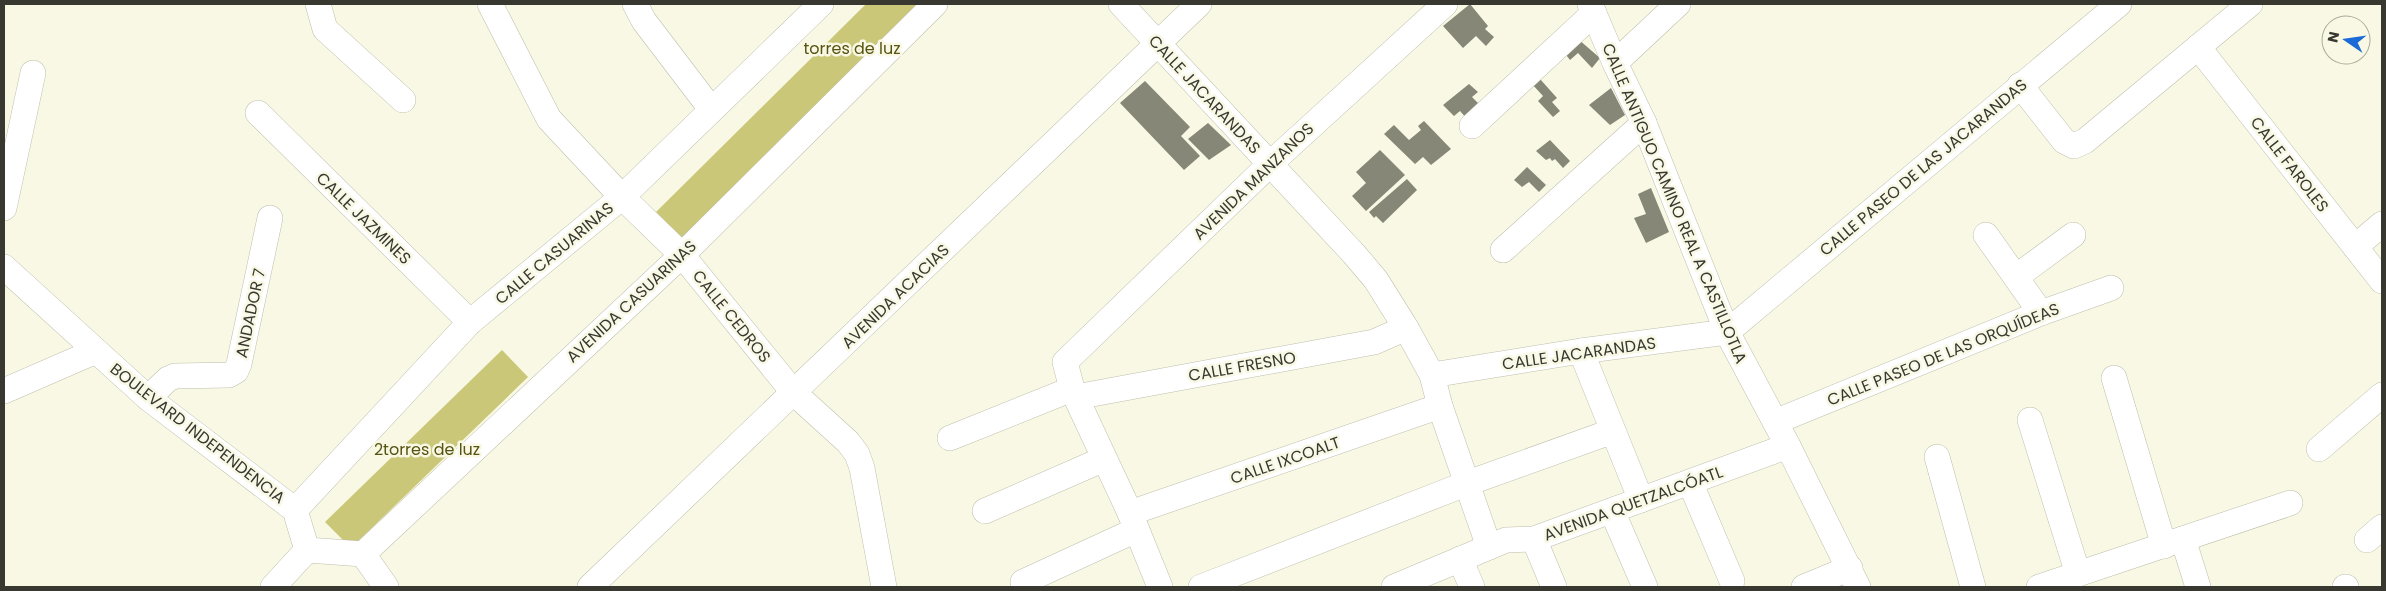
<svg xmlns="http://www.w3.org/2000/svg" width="2386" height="591" viewBox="0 0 2386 591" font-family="Poppins,sans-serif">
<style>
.green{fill:#cac878}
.building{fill:#878777}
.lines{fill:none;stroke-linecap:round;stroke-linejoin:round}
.minor-casing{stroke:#bfbfad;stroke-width:26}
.minor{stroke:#fff;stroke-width:25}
.labels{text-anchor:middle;stroke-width:5;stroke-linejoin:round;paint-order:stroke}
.park-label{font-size:16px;fill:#575411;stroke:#f8f8e5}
.street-label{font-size:16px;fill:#383831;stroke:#f8f8e5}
</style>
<rect width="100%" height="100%" fill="#f8f8e5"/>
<g class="green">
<path d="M 866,4 L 926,4 L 686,242 L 656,212 Z"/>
<path d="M 502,350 L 528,377 L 351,548 L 325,522 Z"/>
</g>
<g class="building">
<path d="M 1470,4 L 1488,26 L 1485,29 L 1494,37 L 1486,46 L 1476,36 L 1463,48 L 1443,26 Z"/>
<path d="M 1578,39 L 1600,58 L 1592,68 L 1578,53 L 1570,60 L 1563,51 Z"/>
<path d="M 1540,79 L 1557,98 L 1552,102 L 1560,111 L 1553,117 L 1538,101 L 1543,96 L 1532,84 Z"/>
<path d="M 1145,81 L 1190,127 L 1181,136 L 1200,156 L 1184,170 L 1120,103 Z"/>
<path d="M 1469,84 L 1478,92 L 1472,97 L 1483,108 L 1468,120 L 1460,111 L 1454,116 L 1443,105 Z"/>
<path d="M 1611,88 L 1625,115 L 1610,125 L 1589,105 Z"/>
<path d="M 1424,121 L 1451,149 L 1431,165 L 1423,157 L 1415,164 L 1384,134 L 1394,125 L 1409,140 L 1421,130 L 1418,126 Z"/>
<path d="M 1208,123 L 1231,145 L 1209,160 L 1188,139 Z"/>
<path d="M 1550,140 L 1570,161 L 1563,168 L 1555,159 L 1552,161 L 1550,158 L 1546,160 L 1536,151 Z"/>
<path d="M 1380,150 L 1405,175 L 1366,211 L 1352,196 L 1366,183 L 1356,172 Z"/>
<path d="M 1527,167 L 1546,185 L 1539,192 L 1529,182 L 1522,187 L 1514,180 Z"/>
<path d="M 1407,179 L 1417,190 L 1383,223 L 1376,216 L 1374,218 L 1369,212 Z"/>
<path d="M 1651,188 L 1669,232 L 1646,243 L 1634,218 L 1646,214 L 1638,194 Z"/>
</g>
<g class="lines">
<defs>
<g id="minor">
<path d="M 318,4 L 325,29 L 403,100"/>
<path d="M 490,4 L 549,119 L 622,197 L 682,255 L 794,393 L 848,442 L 857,454 L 862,468 L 884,587"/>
<path d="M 635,4 L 644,21 L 711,109"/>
<path d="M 1121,4 L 1354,254 L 1376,280 L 1406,328 L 1432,375 L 1440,406 L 1489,547"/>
<path d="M 1590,4 L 1615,63 L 1644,123 L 1727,332 L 1788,446 L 1858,587"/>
<path d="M 2198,47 L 2382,281"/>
<path d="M 1615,63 L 1678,4"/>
<path d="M 2020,85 L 2064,141 L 2074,146 L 2085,141 L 2250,4"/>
<path d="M 258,113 L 470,322"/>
<path d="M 1472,126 L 1594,13"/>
<path d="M 4,208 L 33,73"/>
<path d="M 1986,235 L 2041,313"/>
<path d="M 2355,247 L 2382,224"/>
<path d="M 1503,250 L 1644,123"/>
<path d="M 4,267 L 148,398 L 295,510 L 307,550"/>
<path d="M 2016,277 L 2073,235"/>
<path d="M 1581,351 L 1641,500"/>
<path d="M 1432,375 L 1581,351 L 1727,332 L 2119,4"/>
<path d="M 2114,378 L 2164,546"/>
<path d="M 4,391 L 96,351"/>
<path d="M 1076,397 L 1374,342 L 1406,328"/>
<path d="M 148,398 L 168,379 L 175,376 L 229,375 L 236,371 L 239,364 L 270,218"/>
<path d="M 2030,420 L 2078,574"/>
<path d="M 1775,422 L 2041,313 L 2111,288"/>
<path d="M 950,438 L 1072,389"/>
<path d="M 2319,449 L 2382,395"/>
<path d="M 1937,457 L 1973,587"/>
<path d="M 1690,482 L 1732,581"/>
<path d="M 295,510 L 470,322 L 622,197 L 821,4"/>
<path d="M 985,511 L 1104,459"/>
<path d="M 1612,511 L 1645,587"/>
<path d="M 1130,513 L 1440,406"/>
<path d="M 1534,539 L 1554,587"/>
<path d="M 2183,539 L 2198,587"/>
<path d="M 2367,540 L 2382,527"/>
<path d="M 307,550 L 363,554 L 682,255 L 935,4"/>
<path d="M 363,554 L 386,587"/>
<path d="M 1460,559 L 1472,587"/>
<path d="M 1023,582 L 1136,530"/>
<path d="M 273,587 L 307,550"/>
<path d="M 590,587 L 1199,4"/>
<path d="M 1160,587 L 1130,513 L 1072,389 L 1065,362 L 1270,164 L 1445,4"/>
<path d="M 1201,587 L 1468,483 L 1613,431"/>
<path d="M 1394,587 L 1506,540 L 1534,539 L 1788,446"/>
<path d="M 1804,587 L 1850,568"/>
<path d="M 2039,587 L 2290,503"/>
<path d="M 2345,587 L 2346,587"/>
</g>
</defs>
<use href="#minor" class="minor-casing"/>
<use href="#minor" class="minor"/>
</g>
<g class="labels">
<g class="park-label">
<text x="852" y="54">torres de luz</text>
<text x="427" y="455">2torres de luz</text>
</g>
<g class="street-label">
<text transform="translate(1205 94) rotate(47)" y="6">CALLE JACARANDAS</text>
<text transform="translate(2290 164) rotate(52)" y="6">CALLE FAROLES</text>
<text transform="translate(1923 167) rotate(-40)" y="6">CALLE PASEO DE LAS JACARANDAS</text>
<text transform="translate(1253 181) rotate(-44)" y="6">AVENIDA MANZANOS</text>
<text transform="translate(1675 203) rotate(67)" y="6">CALLE ANTIGUO CAMINO REAL A CASTILLOTLA</text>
<text transform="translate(364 218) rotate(44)" y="6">CALLE JAZMINES</text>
<text transform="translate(554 253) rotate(-40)" y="6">CALLE CASUARINAS</text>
<text transform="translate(895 296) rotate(-44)" y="6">AVENIDA ACACIAS</text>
<text transform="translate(631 301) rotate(-43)" y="6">AVENIDA CASUARINAS</text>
<text transform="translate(250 313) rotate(-78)" y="6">ANDADOR 7</text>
<text transform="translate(732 316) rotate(51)" y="6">CALLE CEDROS</text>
<text transform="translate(1579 353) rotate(-8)" y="6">CALLE JACARANDAS</text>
<text transform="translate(1943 354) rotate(-22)" y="6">CALLE PASEO DE LAS ORQUÍDEAS</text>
<text transform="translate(1242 366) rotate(-10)" y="6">CALLE FRESNO</text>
<text transform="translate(198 433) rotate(38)" y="6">BOULEVARD INDEPENDENCIA</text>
<text transform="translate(1285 460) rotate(-19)" y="6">CALLE IXCOALT</text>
<text transform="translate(1633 503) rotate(-20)" y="6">AVENIDA QUETZALCÓATL</text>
</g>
</g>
<rect width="2386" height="591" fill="none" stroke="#383831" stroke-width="10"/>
<g transform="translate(2346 40) rotate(283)"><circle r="24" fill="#f8f8e5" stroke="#abab9d"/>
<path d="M0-4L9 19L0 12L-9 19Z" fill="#1b6ad5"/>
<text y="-8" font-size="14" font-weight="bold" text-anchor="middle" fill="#383831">N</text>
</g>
</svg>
